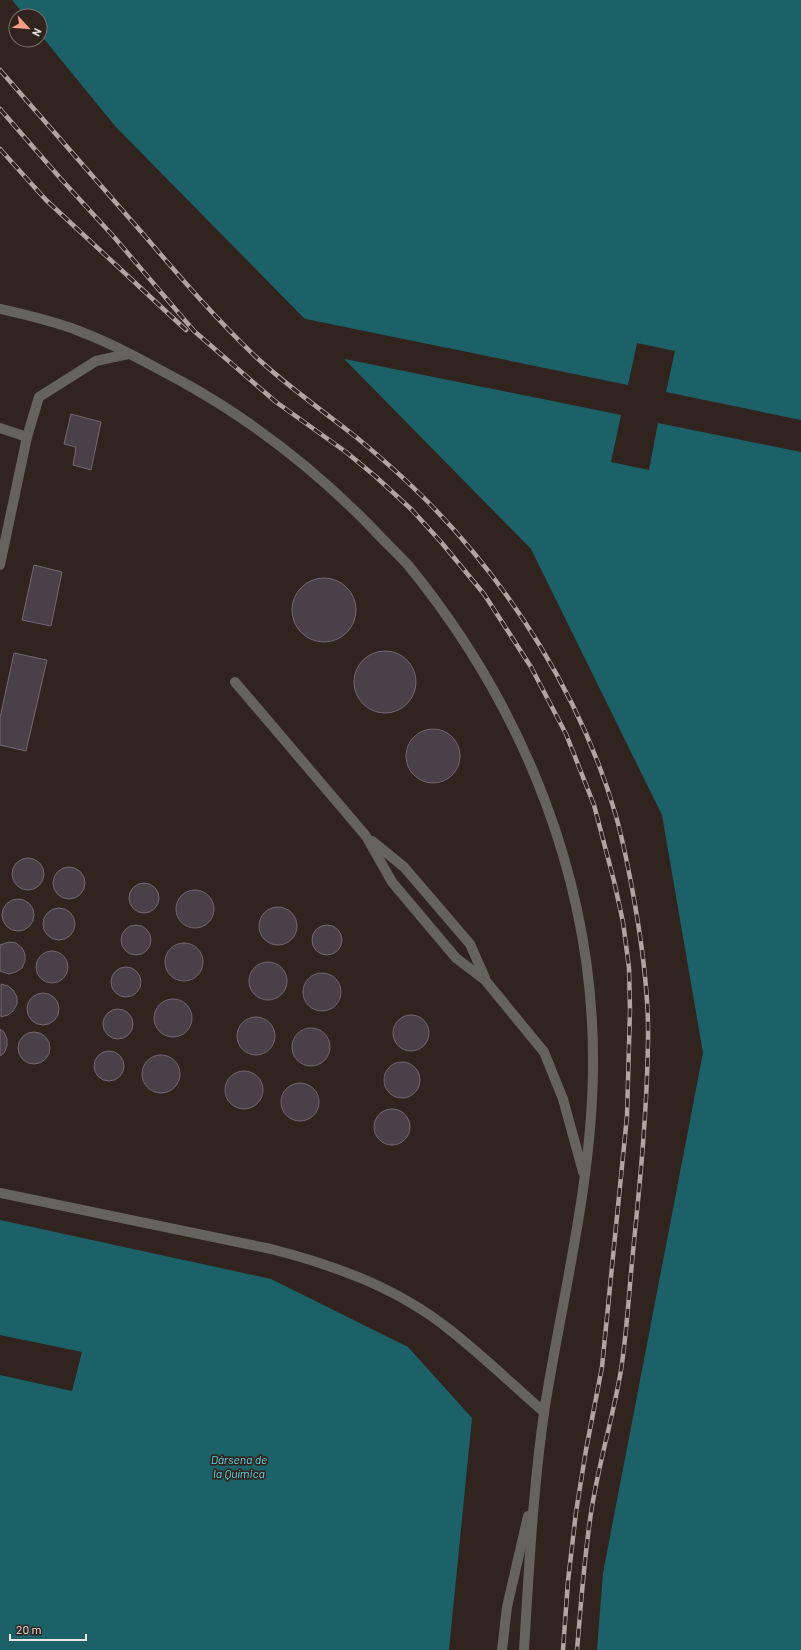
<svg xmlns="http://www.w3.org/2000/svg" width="801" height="1650" viewBox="0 0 801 1650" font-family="Barlow,sans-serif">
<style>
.water{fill:#1c6168}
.pier{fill:#31241f}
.building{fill:#4a404a;stroke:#736873}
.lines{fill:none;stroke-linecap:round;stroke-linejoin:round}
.service{stroke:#66635d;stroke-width:10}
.rail-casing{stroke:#b0a5a2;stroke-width:4.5}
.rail{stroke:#31241f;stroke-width:3;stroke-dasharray:9;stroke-linecap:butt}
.labels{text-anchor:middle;stroke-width:3.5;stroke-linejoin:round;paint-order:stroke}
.water-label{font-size:12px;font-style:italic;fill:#5adbea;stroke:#31241f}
</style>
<rect width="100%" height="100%" fill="#31241f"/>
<g class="water">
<path d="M 12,0 L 801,0 L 801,1650 L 597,1650 L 603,1573 L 703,1053 L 662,815 L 531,549 L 115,126 L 40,34 L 40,16 L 25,16 Z"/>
<path d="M 0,1220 L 271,1279 L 408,1347 L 472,1418 L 449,1650 L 0,1650 L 0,1375 L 72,1391 L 82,1352 L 0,1335 Z"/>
</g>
<path class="pier" d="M 301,318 L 628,385 L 637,343 L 675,351 L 666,392 L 801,420 L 801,452 L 658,423 L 649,470 L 611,462 L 621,415 L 340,358 Z"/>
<g class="building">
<path d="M 71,414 L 101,422 L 91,470 L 73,465 L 76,447 L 64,444 Z"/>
<path d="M 34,565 L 62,572 L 51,626 L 22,620 Z"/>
<circle cx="324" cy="610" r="32"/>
<circle cx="385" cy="682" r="31"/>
<path d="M 14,653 L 47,660 L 26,751 L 0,745 L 0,718 Z"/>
<circle cx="433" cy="756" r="27"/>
<circle cx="28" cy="874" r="16"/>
<circle cx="69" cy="883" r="16"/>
<circle cx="144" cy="898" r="15"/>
<circle cx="195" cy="909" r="19"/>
<circle cx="18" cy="915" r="16"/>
<circle cx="278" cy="926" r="19"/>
<circle cx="59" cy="924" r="16"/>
<circle cx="327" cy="940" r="15"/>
<circle cx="136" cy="940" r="15"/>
<path d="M 9,942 L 16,943 L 22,948 L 25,954 L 25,961 L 22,968 L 16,972 L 9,974 L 0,971 L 0,945 Z"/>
<circle cx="184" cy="962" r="19"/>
<circle cx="52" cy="967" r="16"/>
<circle cx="268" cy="981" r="19"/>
<circle cx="126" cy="982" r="15"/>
<circle cx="322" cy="992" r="19"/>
<path d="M 1,984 L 8,986 L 13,990 L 17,997 L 17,1004 L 13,1011 L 8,1015 L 1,1017 Z"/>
<circle cx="43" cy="1009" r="16"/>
<circle cx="173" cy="1018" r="19"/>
<circle cx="118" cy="1024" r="15"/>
<circle cx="411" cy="1033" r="18"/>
<circle cx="256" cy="1036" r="19"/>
<circle cx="311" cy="1047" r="19"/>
<path d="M 0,1029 L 4,1032 L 7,1039 L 7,1046 L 4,1053 L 0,1056 Z"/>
<circle cx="34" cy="1048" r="16"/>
<circle cx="109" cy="1066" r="15"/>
<circle cx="161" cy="1074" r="19"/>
<circle cx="402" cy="1080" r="18"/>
<circle cx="244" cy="1090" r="19"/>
<circle cx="300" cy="1102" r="19"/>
<circle cx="392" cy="1127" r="18"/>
</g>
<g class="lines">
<g class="service">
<path d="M 0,309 C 27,315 53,321 79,331 C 116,345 153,366 188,385 C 257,424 319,473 374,530 C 385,542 397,553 408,565 C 524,707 595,883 593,1068 C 592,1182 563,1294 545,1406 C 533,1487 529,1569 524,1650"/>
<path d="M 0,428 L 27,437 L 0,565"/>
<path d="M 27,437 L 39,397 L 96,361 L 128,354"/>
<path d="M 235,682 L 366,836 L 392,882 L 456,958 L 485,980 L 544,1052 L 563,1099 L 583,1172"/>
<path d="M 372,841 L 404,867 L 470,944 L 485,978"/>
<path d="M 0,1193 L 271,1249 C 334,1265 398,1288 450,1330 C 483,1356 513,1385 544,1412"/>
<path d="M 502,1650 L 507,1607 L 528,1516"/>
</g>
<defs>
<g id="rail">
<path d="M 0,70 C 48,125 96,180 144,235 C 180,277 216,319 256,357 C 287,386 322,410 356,437 C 379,456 402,476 424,498 C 510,584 582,698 616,816 C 624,845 630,876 635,905 C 643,951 649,996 648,1042 C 647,1112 640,1182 633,1252 C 629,1291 627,1331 621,1370 C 613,1418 598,1465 591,1513 C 584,1559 581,1604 577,1650"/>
<path d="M 0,109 L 61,179 L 114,237 L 194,331 L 276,402 L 346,452 L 375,476 L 412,510 L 441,542 L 484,594 L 531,667 L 566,734 L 594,805 L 614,881 L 623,922 L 629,968 L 630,1010 L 627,1116 L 602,1367 L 586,1450 L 576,1512 L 568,1581 L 563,1650"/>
<path d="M 0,149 L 46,200 L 186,330"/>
</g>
</defs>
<use href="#rail" class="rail-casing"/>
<use href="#rail" class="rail"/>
</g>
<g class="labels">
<g class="water-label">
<text x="239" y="1464">Dársena de<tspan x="239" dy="14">la Química</tspan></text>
</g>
</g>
<g transform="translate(28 28) rotate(116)"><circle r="19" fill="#31241f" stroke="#7d716d"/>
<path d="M0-3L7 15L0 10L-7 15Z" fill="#f39f85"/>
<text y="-6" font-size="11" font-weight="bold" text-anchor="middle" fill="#eee5e2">N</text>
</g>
<path d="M10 1634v6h76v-6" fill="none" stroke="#eee5e2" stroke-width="2"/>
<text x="16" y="1634" font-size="12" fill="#eee5e2" stroke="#31241f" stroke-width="3" paint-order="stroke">20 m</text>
</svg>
